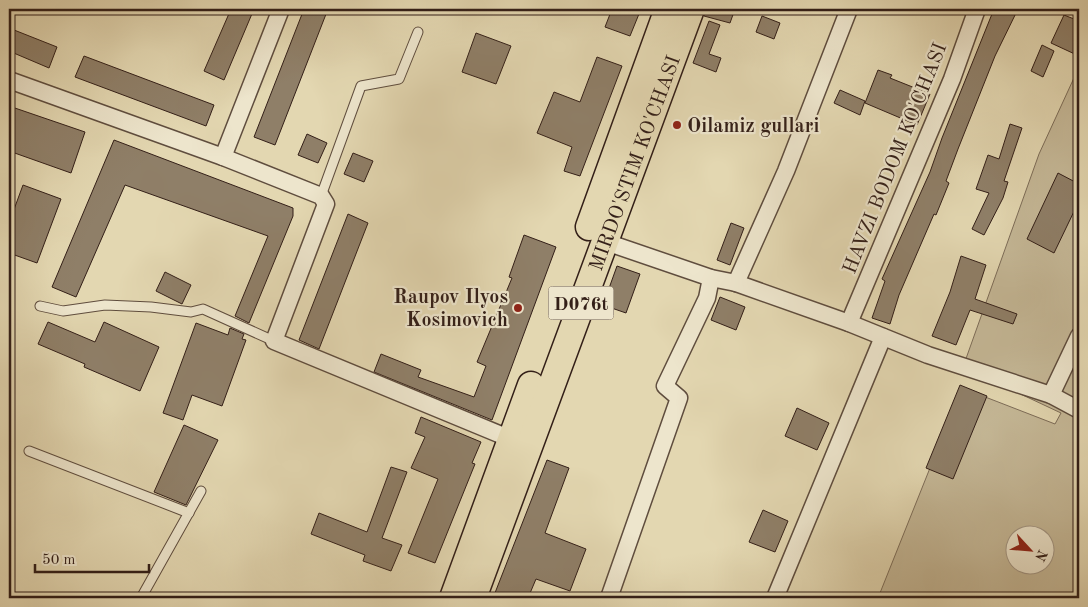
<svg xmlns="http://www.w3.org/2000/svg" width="1088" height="607" viewBox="0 0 1088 607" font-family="'Old Standard TT',serif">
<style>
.green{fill:#c5b897;stroke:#7c6c58;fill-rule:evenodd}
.building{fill:#8f7f68;stroke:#331f18}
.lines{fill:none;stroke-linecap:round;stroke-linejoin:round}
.lane-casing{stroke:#5f4d3e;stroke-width:11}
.street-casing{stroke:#5f4d3e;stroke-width:19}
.primary-casing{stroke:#331f18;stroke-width:29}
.path{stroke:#331f18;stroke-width:2.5;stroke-dasharray:1 2.5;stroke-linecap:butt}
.lane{stroke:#ede5cc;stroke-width:9}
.street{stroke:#ede5cc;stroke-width:16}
.primary{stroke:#e3d7b1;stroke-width:26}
.poi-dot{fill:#8f2418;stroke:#ede5cc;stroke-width:2}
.labels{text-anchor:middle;stroke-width:4.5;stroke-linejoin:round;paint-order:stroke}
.shield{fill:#ede5cc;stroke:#6b5a4e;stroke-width:1}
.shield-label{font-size:19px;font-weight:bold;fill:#331f18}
.poi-label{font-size:20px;font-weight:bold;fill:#331f18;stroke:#ede5cc;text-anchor:start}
.street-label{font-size:20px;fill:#331f18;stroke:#ede5cc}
</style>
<rect width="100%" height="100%" fill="#e3d7b1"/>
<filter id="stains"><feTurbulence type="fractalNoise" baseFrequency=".004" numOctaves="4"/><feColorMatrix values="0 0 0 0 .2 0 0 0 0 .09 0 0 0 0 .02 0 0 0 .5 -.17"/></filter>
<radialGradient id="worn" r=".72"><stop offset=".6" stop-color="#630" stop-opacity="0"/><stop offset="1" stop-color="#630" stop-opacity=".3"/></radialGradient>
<path class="green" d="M 1079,67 L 1079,598 L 878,598 L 962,388 L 1055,424 L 1061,413 L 963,367 L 1039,154 ZM 1016,534 L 1046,534 L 1046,564 L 1016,564 Z"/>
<g class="building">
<path d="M 231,9 L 254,9 L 224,80 L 204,71 Z"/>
<path d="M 304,9 L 328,9 L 275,145 L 254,137 Z"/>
<path d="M 612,9 L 641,9 L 630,36 L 605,27 Z"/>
<path d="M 706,9 L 735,9 L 730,23 L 704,16 Z"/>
<path d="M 994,9 L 1018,9 L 995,56 L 958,149 L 946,181 L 949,183 L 936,215 L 934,214 L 899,295 L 890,324 L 872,318 L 885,281 L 882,279 L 930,172 L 942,138 Z"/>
<path d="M 1064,15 L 1079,21 L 1079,56 L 1051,43 Z"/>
<path d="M 762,16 L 780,23 L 774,39 L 756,32 Z"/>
<path d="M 709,21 L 720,25 L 709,54 L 721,58 L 716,72 L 693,63 Z"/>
<path d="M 9,28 L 57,47 L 49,68 L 9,51 Z"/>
<path d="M 476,33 L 511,46 L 496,84 L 462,72 Z"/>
<path d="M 1042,45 L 1054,51 L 1043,77 L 1031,71 Z"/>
<path d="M 84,56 L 214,105 L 206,126 L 75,77 Z"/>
<path d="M 597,57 L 622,66 L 580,176 L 564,171 L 572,147 L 537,133 L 554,92 L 580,102 Z"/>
<path d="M 878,70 L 892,75 L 890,78 L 930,94 L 917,125 L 865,103 Z"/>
<path d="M 840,90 L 865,101 L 860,115 L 834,103 Z"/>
<path d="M 9,106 L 85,132 L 71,173 L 9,151 Z"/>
<path d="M 1010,124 L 1022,128 L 1004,181 L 1008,182 L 1003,198 L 984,235 L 972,229 L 989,193 L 976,189 L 988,155 L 999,159 Z"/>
<path d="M 307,134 L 327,143 L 318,163 L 298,155 Z"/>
<path d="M 114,140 L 293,208 L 293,216 L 249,323 L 235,316 L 268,236 L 125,185 L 76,297 L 52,287 Z"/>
<path d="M 353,153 L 373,161 L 364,182 L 344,174 Z"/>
<path d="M 1058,173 L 1079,184 L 1079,201 L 1054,253 L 1027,239 Z"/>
<path d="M 23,185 L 61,199 L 37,263 L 9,253 L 9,223 Z"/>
<path d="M 348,214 L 368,223 L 319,349 L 299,340 Z"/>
<path d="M 731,223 L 744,228 L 730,265 L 717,260 Z"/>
<path d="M 524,235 L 556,247 L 492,420 L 374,372 L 381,354 L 421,370 L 418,377 L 474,397 L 486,366 L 477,362 L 512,278 L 509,277 Z"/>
<path d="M 961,256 L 986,265 L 975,299 L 1017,314 L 1013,324 L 970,310 L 956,345 L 932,336 L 950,292 Z"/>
<path d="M 617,266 L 640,274 L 626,313 L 603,305 Z"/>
<path d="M 165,272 L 191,285 L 182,304 L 156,291 Z"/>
<path d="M 720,297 L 745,307 L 736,330 L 711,320 Z"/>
<path d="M 48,322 L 95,342 L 104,322 L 159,347 L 140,391 L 84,367 L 85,364 L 38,344 Z"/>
<path d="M 196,323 L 228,335 L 230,328 L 244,334 L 242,339 L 246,340 L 222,406 L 192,395 L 183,420 L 163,413 Z"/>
<path d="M 960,385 L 987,396 L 953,479 L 926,468 Z"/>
<path d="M 797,408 L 829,423 L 817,450 L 785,436 Z"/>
<path d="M 421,417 L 481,442 L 472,463 L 475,464 L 435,563 L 408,553 L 438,479 L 411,468 L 425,437 L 415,433 Z"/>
<path d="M 184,425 L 218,440 L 186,505 L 154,492 Z"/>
<path d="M 547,460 L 569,468 L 545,533 L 586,549 L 570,591 L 536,579 L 528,598 L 493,598 Z"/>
<path d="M 391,467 L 407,472 L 382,538 L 402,545 L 391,571 L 363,561 L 365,555 L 311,534 L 319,513 L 367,532 Z"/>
<path d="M 763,510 L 788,521 L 775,552 L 749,542 Z"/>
</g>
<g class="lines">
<defs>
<g id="lane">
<path d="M 321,196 L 361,86 L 399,79 L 418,32"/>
<path d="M 40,306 L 63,311 L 105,305 L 151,307 L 191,312 L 203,309 L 274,341"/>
<path d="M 29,451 L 189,513"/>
<path d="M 141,598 L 201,491"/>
</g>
<g id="street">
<path d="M 9,80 L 223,157 L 321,196 L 326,204 L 274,341 L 511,439"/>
<path d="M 223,157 L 281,9"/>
<path d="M 603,241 L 711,278 L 736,283 L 849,323 L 928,355 L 1051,395 L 1079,410"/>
<path d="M 736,283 L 786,171 L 849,9"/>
<path d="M 849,323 L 952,79 L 977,9"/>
<path d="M 1051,395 L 1079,336"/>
<path d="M 609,598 L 679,398 L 665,386 L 707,298 L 711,278"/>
<path d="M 775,598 L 883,337"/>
</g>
<g id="primary">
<path d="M 589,227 L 668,9"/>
<path d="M 453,598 L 531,385"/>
<path id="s1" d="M 473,598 L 691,9"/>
</g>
</defs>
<use href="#lane" class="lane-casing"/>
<use href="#street" class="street-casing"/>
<use href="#primary" class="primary-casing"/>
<path class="path" d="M 1079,479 L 1075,492 L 1079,492"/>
<use href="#lane" class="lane"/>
<use href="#street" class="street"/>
<use href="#primary" class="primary"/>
</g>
<g class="poi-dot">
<circle cx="677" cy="125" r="5"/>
<circle cx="518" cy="308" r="5"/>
</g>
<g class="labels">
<rect class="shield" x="548.5" y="286.5" width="65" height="33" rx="4"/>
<g class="shield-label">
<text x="581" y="310">D076t</text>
</g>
<g class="poi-label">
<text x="687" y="132">Oilamiz gullari</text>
<text x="508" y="303" text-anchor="end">Raupov Ilyos<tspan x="508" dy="23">Kosimovich</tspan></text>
</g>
<g class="street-label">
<text transform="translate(894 158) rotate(-68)" y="7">HAVZI BODOM KO'CHASI</text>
<text dy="7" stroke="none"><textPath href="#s1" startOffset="464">MIRDO'STIM KO'CHASI</textPath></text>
</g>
</g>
<rect width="1088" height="607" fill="none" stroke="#e3d7b1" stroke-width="30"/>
<rect x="10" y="10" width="1068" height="587" fill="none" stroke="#331f18" stroke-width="2.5"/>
<rect x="15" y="15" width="1058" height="577" fill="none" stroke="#331f18"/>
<g transform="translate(1030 550) rotate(116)"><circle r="24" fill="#ede5cc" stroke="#a39684"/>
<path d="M0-4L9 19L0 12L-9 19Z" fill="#8f2418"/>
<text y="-8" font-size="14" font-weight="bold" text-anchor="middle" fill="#331f18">N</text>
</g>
<path d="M35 564v8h114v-8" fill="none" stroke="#331f18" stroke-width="2.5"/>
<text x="42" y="564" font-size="15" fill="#331f18" stroke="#ede5cc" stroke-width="4" paint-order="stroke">50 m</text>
<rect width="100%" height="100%" filter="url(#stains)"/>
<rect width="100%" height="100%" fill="url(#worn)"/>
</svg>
